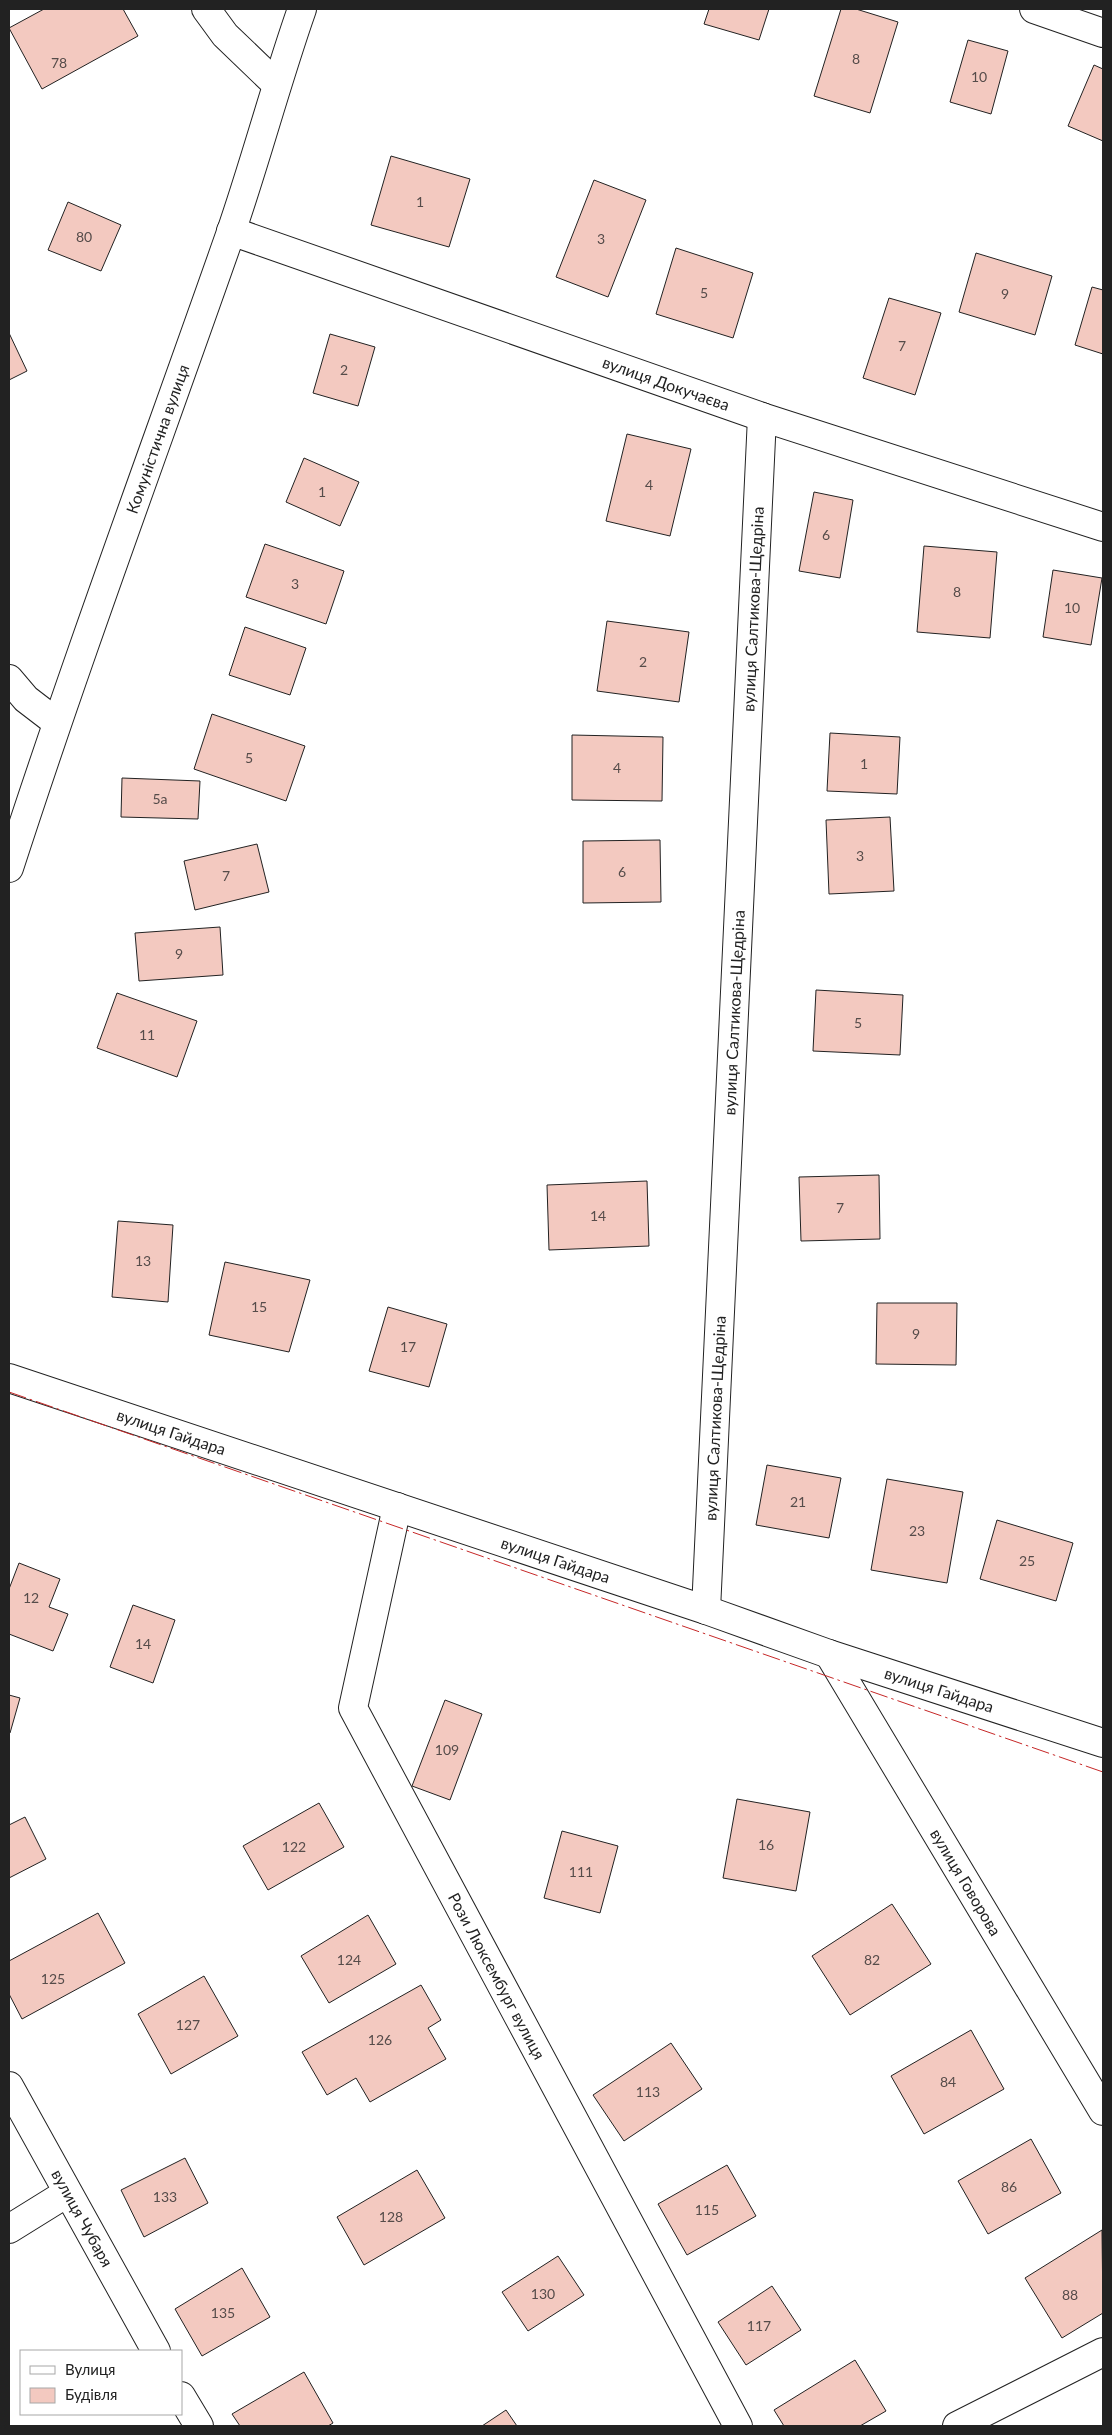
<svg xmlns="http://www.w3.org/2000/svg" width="1112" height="2435" viewBox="0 0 1112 2435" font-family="Lato,sans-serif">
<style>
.building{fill:#f3c9c0;stroke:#222}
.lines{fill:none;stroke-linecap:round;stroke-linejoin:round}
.minor-casing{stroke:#222;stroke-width:30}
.tertiary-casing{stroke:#222;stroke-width:30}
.minor{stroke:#fff;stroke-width:28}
.tertiary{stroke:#fff;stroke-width:28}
.power{stroke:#c62828;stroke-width:1;stroke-dasharray:18 4 2.5 4;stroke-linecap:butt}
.labels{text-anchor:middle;stroke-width:4;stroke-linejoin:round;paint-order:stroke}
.number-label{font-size:14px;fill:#564c4a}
.street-label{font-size:16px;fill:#222;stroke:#fff}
</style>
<rect width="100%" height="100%" fill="#fff"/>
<g class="building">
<path d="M 44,9 L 123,9 L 138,36 L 42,89 L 9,28 Z"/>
<path d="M 709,9 L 769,9 L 759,40 L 704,24 Z"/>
<path d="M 841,9 L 856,9 L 898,22 L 870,113 L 814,96 Z"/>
<path d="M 968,40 L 1008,51 L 991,114 L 950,102 Z"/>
<path d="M 1094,65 L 1103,69 L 1103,141 L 1068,126 Z"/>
<path d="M 391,156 L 470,179 L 449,247 L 371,225 Z"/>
<path d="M 594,180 L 646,200 L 608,297 L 556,277 Z"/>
<path d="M 68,202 L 121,225 L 101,271 L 48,250 Z"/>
<path d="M 676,248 L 753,273 L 733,338 L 656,314 Z"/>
<path d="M 976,253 L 1052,276 L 1035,335 L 959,312 Z"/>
<path d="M 1092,287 L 1103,290 L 1103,354 L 1075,345 Z"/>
<path d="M 889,298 L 941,313 L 915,395 L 863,378 Z"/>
<path d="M 9,333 L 27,371 L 9,380 Z"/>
<path d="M 330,334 L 375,347 L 358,406 L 313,393 Z"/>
<path d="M 627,434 L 691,449 L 670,536 L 606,521 Z"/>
<path d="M 304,458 L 359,482 L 340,526 L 286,502 Z"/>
<path d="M 814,492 L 853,500 L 840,578 L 799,571 Z"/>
<path d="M 265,544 L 344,571 L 326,624 L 246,597 Z"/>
<path d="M 924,546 L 997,552 L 990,638 L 917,632 Z"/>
<path d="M 1053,570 L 1102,578 L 1091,645 L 1043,637 Z"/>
<path d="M 607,621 L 689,632 L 679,702 L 597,691 Z"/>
<path d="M 245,627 L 306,648 L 290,695 L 229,675 Z"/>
<path d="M 212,714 L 305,746 L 286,801 L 194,769 Z"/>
<path d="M 830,733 L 900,737 L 897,794 L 827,791 Z"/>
<path d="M 572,735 L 663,737 L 662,801 L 572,800 Z"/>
<path d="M 122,778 L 200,781 L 198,819 L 121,817 Z"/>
<path d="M 890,817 L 894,891 L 829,894 L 826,820 Z"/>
<path d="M 660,840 L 661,902 L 583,903 L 583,841 Z"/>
<path d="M 257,844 L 269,892 L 195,910 L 184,861 Z"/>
<path d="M 220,927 L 223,975 L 139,981 L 135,933 Z"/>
<path d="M 816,990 L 903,995 L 900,1055 L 813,1051 Z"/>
<path d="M 117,993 L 197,1021 L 177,1077 L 97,1048 Z"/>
<path d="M 879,1175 L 880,1239 L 801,1241 L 799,1177 Z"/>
<path d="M 647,1181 L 649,1246 L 549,1250 L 547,1185 Z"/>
<path d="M 118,1221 L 173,1225 L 168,1302 L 112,1297 Z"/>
<path d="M 225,1262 L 310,1280 L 289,1352 L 209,1335 Z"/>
<path d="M 877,1303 L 957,1303 L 956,1365 L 876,1364 Z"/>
<path d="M 388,1307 L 447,1324 L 429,1387 L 369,1371 Z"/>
<path d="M 767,1465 L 841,1478 L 829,1538 L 756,1525 Z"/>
<path d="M 887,1479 L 963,1492 L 947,1583 L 871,1570 Z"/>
<path d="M 997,1520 L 1073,1543 L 1056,1601 L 980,1579 Z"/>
<path d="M 19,1563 L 60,1579 L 49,1607 L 68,1614 L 53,1651 L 9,1634 L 9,1589 Z"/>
<path d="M 133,1605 L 175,1620 L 153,1683 L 110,1667 Z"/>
<path d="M 9,1695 L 20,1698 L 10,1733 L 9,1733 Z"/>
<path d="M 445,1700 L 482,1714 L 450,1800 L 412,1786 Z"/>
<path d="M 737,1799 L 810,1812 L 796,1891 L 723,1878 Z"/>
<path d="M 319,1803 L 344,1847 L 268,1890 L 243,1846 Z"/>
<path d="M 25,1817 L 46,1859 L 9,1878 L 9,1825 Z"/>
<path d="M 562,1831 L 618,1846 L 600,1913 L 544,1898 Z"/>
<path d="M 892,1904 L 931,1964 L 850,2015 L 812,1956 Z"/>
<path d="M 98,1913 L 125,1963 L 22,2019 L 9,1994 L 9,1961 Z"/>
<path d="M 368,1915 L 396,1964 L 329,2003 L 301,1956 Z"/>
<path d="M 204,1976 L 238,2036 L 171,2074 L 138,2014 Z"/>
<path d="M 421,1985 L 441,2020 L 428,2028 L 446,2059 L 370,2102 L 356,2078 L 327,2095 L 302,2052 Z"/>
<path d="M 971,2030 L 1004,2089 L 924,2134 L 891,2076 Z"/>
<path d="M 671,2043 L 702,2089 L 624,2141 L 593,2095 Z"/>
<path d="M 1031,2139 L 1061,2193 L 988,2234 L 958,2181 Z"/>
<path d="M 185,2158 L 208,2203 L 144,2237 L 121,2190 Z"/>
<path d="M 727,2165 L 756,2216 L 687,2255 L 658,2204 Z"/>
<path d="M 417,2170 L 445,2218 L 364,2265 L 337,2217 Z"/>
<path d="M 1102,2230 L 1103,2313 L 1062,2338 L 1025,2278 Z"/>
<path d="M 558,2256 L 584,2295 L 528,2331 L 502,2292 Z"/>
<path d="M 242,2268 L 270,2317 L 202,2356 L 175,2309 Z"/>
<path d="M 772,2286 L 801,2330 L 746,2365 L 718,2322 Z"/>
<path d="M 855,2360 L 886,2411 L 860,2426 L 784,2426 L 774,2410 Z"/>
<path d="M 304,2372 L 333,2423 L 328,2426 L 240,2426 L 232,2414 Z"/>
<path d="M 506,2410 L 517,2426 L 482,2426 Z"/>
</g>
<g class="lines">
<defs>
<g id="minor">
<path d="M 206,9 L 225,35 L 276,84"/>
<path d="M 1034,9 L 1103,33"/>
<path id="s1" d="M 231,231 L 762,417 L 1103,527"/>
<path d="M 9,679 L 26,699 L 56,722"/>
<path id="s2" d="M 9,1378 L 706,1610 L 829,1654 L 1103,1743"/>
<path id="s3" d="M 397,1507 L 353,1708 L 738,2426"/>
<path id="s4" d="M 706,1610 L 762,417"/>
<path id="s5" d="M 829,1654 L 1103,2111"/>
<path d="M 957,2426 L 1103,2352"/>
</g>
<g id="tertiary">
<path id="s6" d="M 9,868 C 78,655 156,446 230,235 C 256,160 276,83 302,9"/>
<path id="s7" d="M 9,2086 L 156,2351"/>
<path d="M 9,2229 L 67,2193"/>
<path d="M 181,2396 L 199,2426"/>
</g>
</defs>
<use href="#minor" class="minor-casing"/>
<use href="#tertiary" class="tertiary-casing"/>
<use href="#minor" class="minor"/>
<use href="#tertiary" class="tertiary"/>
<path class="power" d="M 9,1392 L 1103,1772"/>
</g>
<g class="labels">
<g class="number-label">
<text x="856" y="64">8</text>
<text x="59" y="68">78</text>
<text x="979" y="82">10</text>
<text x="420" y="207">1</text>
<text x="84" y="242">80</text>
<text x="601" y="244">3</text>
<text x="704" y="298">5</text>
<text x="1005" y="299">9</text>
<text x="902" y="351">7</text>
<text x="344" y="375">2</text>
<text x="649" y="490">4</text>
<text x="322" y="497">1</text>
<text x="826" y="540">6</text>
<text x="295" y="589">3</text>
<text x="957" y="597">8</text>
<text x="1072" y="613">10</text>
<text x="643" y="667">2</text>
<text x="249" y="763">5</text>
<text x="864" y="769">1</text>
<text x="617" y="773">4</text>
<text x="160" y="804">5а</text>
<text x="860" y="861">3</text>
<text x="622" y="877">6</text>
<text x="226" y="881">7</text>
<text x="179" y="959">9</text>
<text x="858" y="1028">5</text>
<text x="147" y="1040">11</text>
<text x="840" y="1213">7</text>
<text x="598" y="1221">14</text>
<text x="143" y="1266">13</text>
<text x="259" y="1312">15</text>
<text x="916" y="1339">9</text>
<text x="408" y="1352">17</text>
<text x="798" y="1507">21</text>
<text x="917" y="1536">23</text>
<text x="1027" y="1566">25</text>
<text x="31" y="1603">12</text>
<text x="143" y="1649">14</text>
<text x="447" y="1755">109</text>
<text x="766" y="1850">16</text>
<text x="294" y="1852">122</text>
<text x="581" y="1877">111</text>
<text x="349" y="1965">124</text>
<text x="872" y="1965">82</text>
<text x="53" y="1984">125</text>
<text x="188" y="2030">127</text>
<text x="380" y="2045">126</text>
<text x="948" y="2087">84</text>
<text x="648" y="2097">113</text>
<text x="1009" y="2192">86</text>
<text x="165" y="2202">133</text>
<text x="707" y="2215">115</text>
<text x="391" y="2222">128</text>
<text x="543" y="2299">130</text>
<text x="1070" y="2300">88</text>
<text x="223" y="2318">135</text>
<text x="759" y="2331">117</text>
</g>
<g class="street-label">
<text dy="6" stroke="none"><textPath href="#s1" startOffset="461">вулиця Докучаєва</textPath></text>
<text dy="6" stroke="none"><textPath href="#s6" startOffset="454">Комуністична вулиця</textPath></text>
<text dy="6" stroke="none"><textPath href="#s4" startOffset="1002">вулиця Салтикова-Щедріна</textPath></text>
<text dy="6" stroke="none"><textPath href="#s4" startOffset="598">вулиця Салтикова-Щедріна</textPath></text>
<text dy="6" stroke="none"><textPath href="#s4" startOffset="192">вулиця Салтикова-Щедріна</textPath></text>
<text dy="6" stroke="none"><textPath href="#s2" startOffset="171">вулиця Гайдара</textPath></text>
<text dy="6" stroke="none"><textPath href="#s2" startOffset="576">вулиця Гайдара</textPath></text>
<text dy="6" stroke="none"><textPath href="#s2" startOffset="981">вулиця Гайдара</textPath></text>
<text dy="6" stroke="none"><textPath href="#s5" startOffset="266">вулиця Говорова</textPath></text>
<text dy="6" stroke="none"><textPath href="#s3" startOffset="510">Рози Люксембург вулиця</textPath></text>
<text dy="6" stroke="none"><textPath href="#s7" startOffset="151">вулиця Чубаря</textPath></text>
</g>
</g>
<rect width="1112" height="2435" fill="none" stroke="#222222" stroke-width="20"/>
<rect x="20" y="2350" width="162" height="65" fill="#ffffff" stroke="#a7a7a7"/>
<rect x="30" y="2366" width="25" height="8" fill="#ffffff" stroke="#a7a7a7"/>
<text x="65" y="2375" font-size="15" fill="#222222">Вулиця</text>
<rect x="30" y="2388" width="25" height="15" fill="#f3c9c0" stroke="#a7a7a7"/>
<text x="65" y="2400" font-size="15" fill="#222222">Будівля</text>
</svg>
